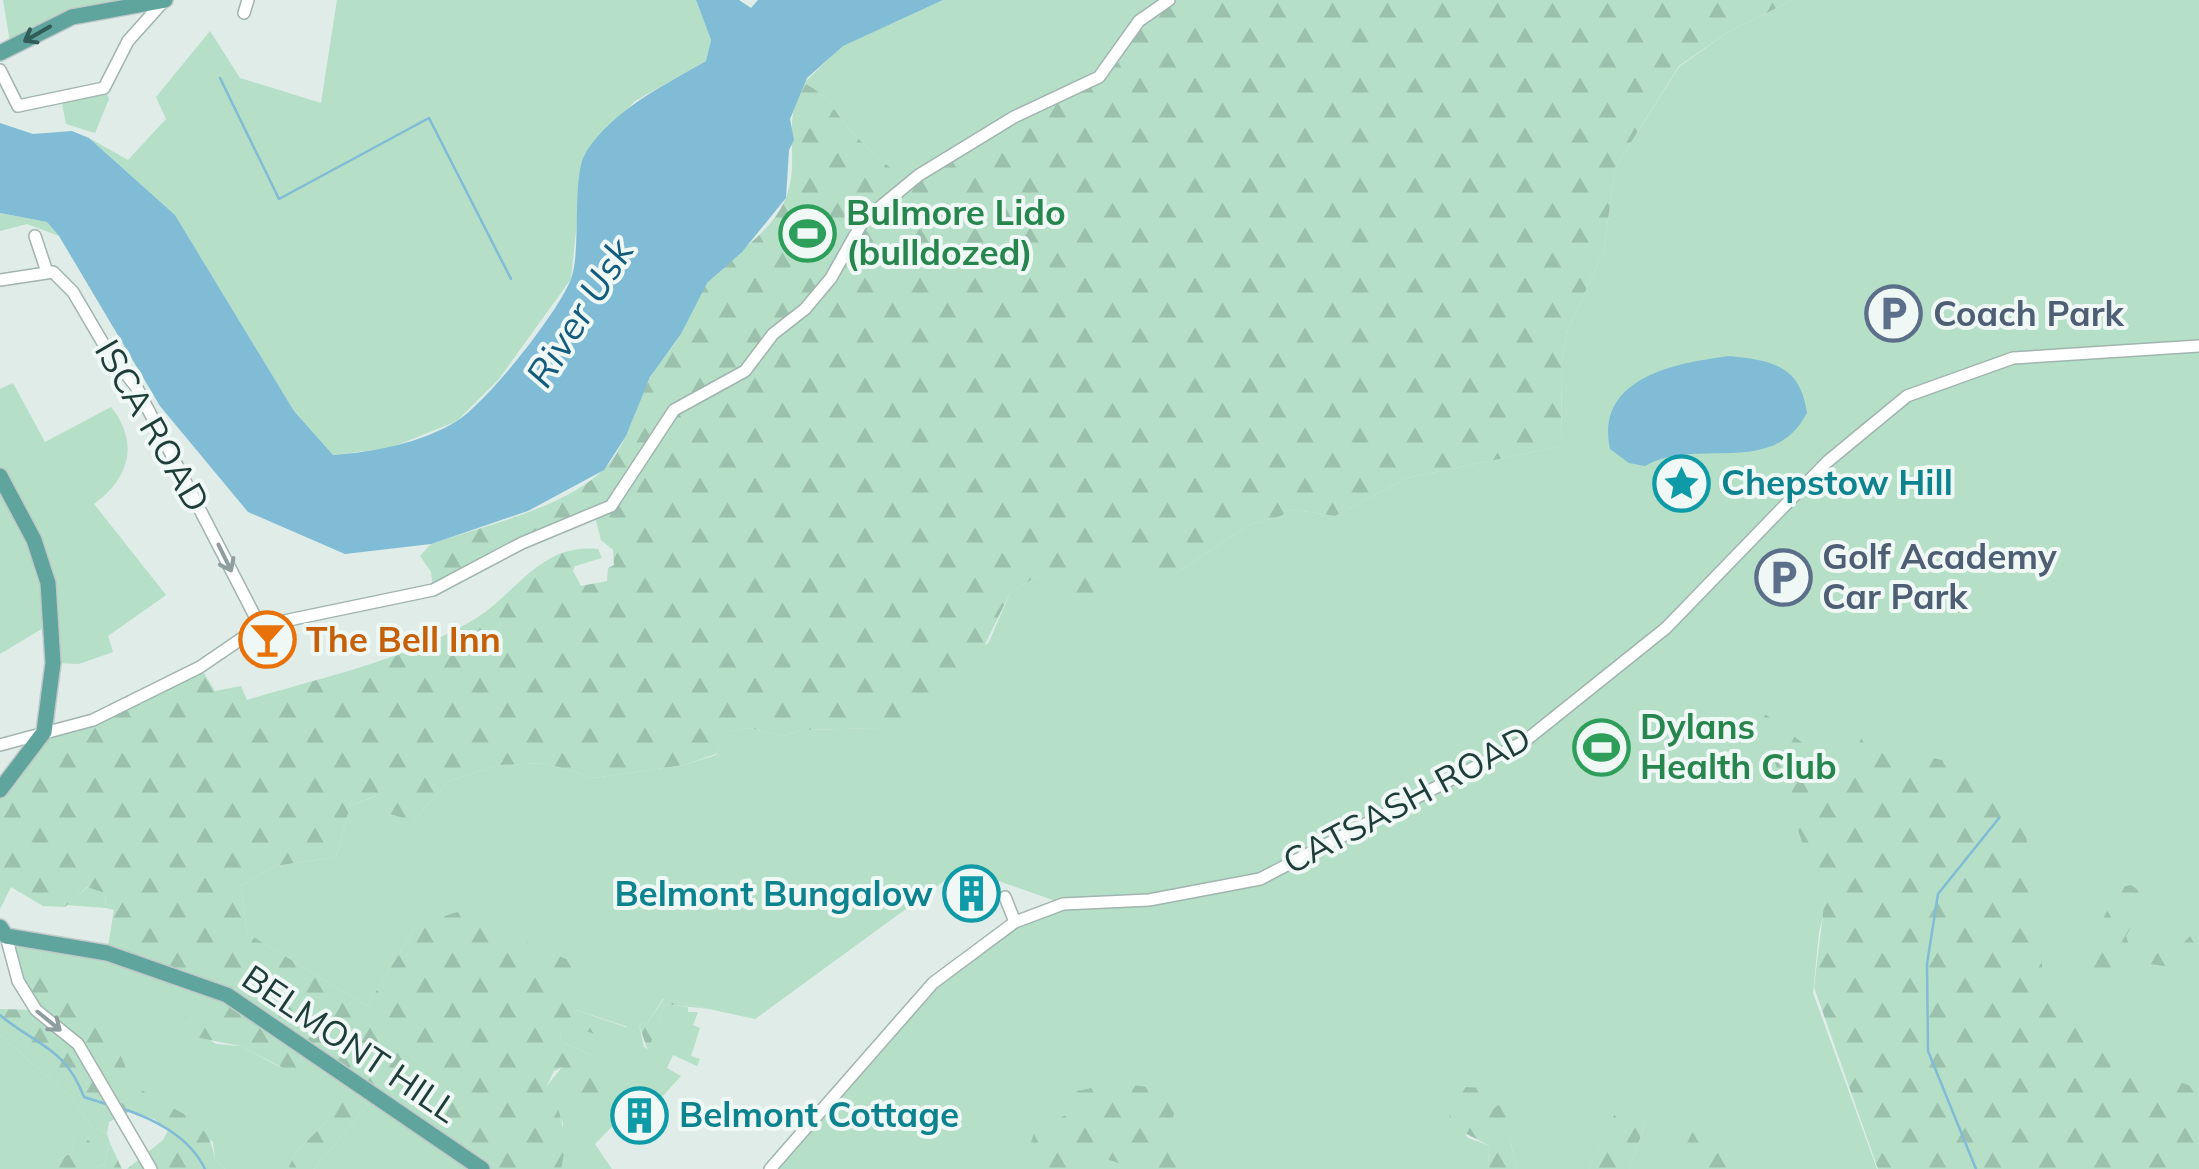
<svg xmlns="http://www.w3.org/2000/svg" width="2199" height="1169" viewBox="0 0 2199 1169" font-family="Mulish,sans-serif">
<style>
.green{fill:#b5dfc7}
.forest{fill:url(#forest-firs)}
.water{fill:#81bcd6}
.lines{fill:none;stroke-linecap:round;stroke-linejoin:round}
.stream{stroke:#81bcd6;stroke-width:2.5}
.minor-casing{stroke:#a1b4b0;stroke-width:14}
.major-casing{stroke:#c0c9c8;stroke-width:18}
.minor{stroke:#fff;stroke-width:11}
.major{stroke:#5fa59e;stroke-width:15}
.oneway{stroke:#325c57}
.oneway2{stroke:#8e9e9c}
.labels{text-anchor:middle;stroke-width:8;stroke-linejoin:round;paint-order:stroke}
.leisure-label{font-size:35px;font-weight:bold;fill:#27864d;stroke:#eff8f5;text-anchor:start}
.service-label{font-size:35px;font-weight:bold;fill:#4e5e75;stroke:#eff8f5;text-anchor:start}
.street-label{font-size:35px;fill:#1e3d39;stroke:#eff8f5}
.culture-label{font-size:35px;font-weight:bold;fill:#0d838f;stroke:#eff8f5;text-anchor:start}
.food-label{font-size:35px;font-weight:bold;fill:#c56008;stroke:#eff8f5;text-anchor:start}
.water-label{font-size:38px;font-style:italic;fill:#135c7e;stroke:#eff8f5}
</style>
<defs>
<pattern id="forest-firs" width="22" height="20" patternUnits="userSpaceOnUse" patternTransform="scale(2.5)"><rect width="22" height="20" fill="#b5dfc7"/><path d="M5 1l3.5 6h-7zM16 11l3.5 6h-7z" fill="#9bc0ac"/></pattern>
</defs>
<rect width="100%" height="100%" fill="#dfece8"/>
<g class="green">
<path d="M 3,0 L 145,0 L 87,6 L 10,42 Z"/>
<path d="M 337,0 L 696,0 L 711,40 L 706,61 L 635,101 L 584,154 L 571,279 L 498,380 L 457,421 L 390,448 L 333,455 L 294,411 L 175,215 L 89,138 L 128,160 L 166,119 L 156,97 L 210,31 L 240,78 L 321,103 Z"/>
<path d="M 943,0 L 1169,0 L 1099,77 L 909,184 C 890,167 870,152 854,134 C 833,112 833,98 804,83 L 842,46 Z"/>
<path d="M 1793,0 L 2199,0 L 2199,1123 L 1836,864 L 1819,932 L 1813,993 L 1877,1169 L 1629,1169 L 1646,1122 L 1644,1099 L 1617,1110 L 1589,1169 L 1517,1169 C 1507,1126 1507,1105 1458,1099 L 1450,1111 L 1468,1138 L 1488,1145 L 1489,1169 L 773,1169 L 933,983 L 996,934 L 1061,903 L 962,868 L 755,1019 L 663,999 L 648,1022 L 639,1025 L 644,1047 L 648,1050 L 665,1004 L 688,1007 L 688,1012 L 698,1012 L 693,1025 L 700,1028 L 691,1056 L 700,1059 L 697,1066 L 673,1055 L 667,1068 L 681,1076 L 661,1098 L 648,1090 L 595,1144 L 612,1169 L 561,1169 L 563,1123 L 546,1087 L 562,1067 L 579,1085 L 579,1114 L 592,1055 L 561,1042 L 560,1034 L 567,1025 L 628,1027 L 573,1009 L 417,925 L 367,1006 L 247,933 L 241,886 L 275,866 L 336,857 L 350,806 L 376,796 L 413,821 L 449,781 L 500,765 L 545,763 L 594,778 L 684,765 L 716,755 L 723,732 L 749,728 L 783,736 L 802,730 L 880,728 L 989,642 L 1010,593 L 1044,572 L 1105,593 L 1143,573 L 1175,574 L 1247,526 L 1281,516 L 1290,509 L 1335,516 L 1407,478 L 1562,446 L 1561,364 L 1568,330 L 1604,250 L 1615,168 L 1679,67 L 1728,32 Z"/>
<path d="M 104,88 L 109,99 L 95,133 L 66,124 L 61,99 Z"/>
<path d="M 0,213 L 47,222 L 59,236 L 27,224 L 0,231 Z"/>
<path d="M 13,383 L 45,442 L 111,407 C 140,443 129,479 94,504 L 166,595 L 108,636 L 113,652 L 79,664 L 53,663 L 50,624 L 0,654 L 0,389 Z"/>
<path d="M 88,887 L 105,893 L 106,908 L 66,905 Z"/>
<path d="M 43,943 L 172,974 L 198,1007 L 204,1036 L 216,1044 L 240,1046 L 278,1066 L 315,1073 L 344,1087 L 324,1124 L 295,1153 L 288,1169 L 225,1169 L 215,1160 L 213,1142 C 187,1123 152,1105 131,1081 C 125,1073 124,1061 118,1053 C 100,1023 25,983 43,943 Z"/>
<path d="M 0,1035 L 72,1098 L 91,1126 L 107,1134 L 110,1143 L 104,1164 L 96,1167 L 75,1139 L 71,1153 L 57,1161 L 57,1169 L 0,1169 Z"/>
<path d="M 375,1096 L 479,1169 L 314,1169 Z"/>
</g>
<g class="forest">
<path d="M 1169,0 L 1793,0 L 1728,32 L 1679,66 L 1615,168 L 1604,250 L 1568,330 L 1561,364 L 1562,446 L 1407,478 L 1335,516 L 1290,509 L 1281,516 L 1247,526 L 1175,574 L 1143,574 L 1105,593 L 1072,599 L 1044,572 L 1010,593 L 970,675 L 940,699 L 880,728 L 802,730 L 783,736 L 749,728 L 724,732 L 716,754 L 684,765 L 594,778 L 545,763 L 500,765 L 449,781 L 413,821 L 387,813 L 375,796 L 350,806 L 336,857 L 275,866 L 241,886 L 247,933 L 367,1006 L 417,925 L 457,912 L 582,966 L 573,1009 L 628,1028 L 635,1041 L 604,1037 L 568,1025 L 560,1034 L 561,1042 L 592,1055 L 606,1064 L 613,1078 L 602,1110 L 590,1120 L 579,1114 L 579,1086 L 566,1079 L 562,1067 L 554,1071 L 546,1087 C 563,1107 568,1144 561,1169 L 491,1169 L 375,1096 L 314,1169 L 288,1169 L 295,1153 L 324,1124 L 343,1087 L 315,1073 L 299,1076 L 240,1046 L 186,1035 L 177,1024 L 198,1007 L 178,998 L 173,984 L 107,953 L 114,910 L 106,908 L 105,893 L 87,887 L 65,907 L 43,906 L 11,887 L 0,909 L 0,790 L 44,732 L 93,720 L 200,667 L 215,691 L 241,686 L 247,700 C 323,677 401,661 470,622 C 516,596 538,543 598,549 L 602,558 L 575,566 L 573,571 L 581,586 L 607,581 L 608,568 L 614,565 L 613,550 L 601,540 L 594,513 L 433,590 L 431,572 L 420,556 L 431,544 C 481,527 568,507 605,468 C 628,444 634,410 649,380 C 658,362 674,348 683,330 C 691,315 696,296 707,282 C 731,255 770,235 785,200 C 802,162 780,121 804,83 C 833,98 833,112 854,134 C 870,152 890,167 909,183 L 1014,117 L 1099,77 L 1139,21 Z"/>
<path d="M 1756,707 L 1844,775 L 1861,739 L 1972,768 L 2022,802 L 2044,982 L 2089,1042 L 2199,1090 L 2199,1169 L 1878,1169 L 1814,987 L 1824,906 Z"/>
<path d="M 2131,885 L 2147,897 L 2126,936 L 2129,945 L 2180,947 L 2192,934 L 2197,954 L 2180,968 L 2149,964 L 2106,983 L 2086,962 C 2092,937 2107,909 2122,887 Z"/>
<path d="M 6,936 L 43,943 C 26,983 99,1022 118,1051 C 127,1066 127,1079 142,1090 C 174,1114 209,1114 215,1160 L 225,1169 L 127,1169 L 163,1140 L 168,1130 L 154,1119 L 130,1111 L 109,1122 L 107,1134 L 91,1126 L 72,1098 L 0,1035 L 0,1009 L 34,1010 Z"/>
<path d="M 664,999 L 708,1009 L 665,1004 L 648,1051 L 639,1025 L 648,1022 Z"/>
<path d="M 1167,1077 L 1176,1079 L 1179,1088 L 1168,1143 L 1171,1160 L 1178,1165 L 1188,1159 L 1190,1169 L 1138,1169 L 1106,1159 L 1103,1169 L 1014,1169 L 1029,1149 L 1034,1133 L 1067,1114 L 1072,1092 L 1118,1083 L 1154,1088 Z"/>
<path d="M 1466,1087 L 1480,1088 L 1484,1103 L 1493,1109 L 1500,1104 L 1511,1114 L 1506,1123 L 1517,1169 L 1489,1169 L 1488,1145 L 1451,1126 L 1449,1111 Z"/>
<path d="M 1645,1098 L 1646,1122 L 1629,1169 L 1589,1169 L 1617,1109 Z"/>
<path d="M 1696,1125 L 1762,1169 L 1674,1169 Z"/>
<path d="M 84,1135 L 93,1146 L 96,1167 L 104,1164 L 110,1143 L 122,1169 L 57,1169 L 57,1161 L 71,1153 L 75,1139 Z"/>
</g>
<g class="water">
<path d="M 696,0 L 739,0 L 751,8 L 758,0 L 943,0 L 843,46 L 807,78 L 790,119 L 794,140 L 789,150 L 786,198 L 742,252 L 707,283 L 681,334 L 650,377 L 626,436 L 604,470 L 528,511 L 431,544 L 345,554 L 248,512 L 160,406 L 59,236 L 47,222 L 0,213 L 0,123 L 33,134 L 72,131 L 89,138 L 175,215 L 294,411 L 333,455 C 374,452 421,443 457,421 C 487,402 558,313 571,279 C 582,250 571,175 586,152 C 614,109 663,86 706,61 L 711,40 Z"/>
<path d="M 1730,356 C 1773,361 1800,365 1807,413 C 1772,479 1698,436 1645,466 L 1629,463 L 1610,449 C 1595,378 1674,363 1730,356 Z"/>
</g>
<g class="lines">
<g class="stream">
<path d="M 220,78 L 279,199 L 429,118 L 511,279"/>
<path d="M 0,1015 C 37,1046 65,1047 84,1097 L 106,1104"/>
<path d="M 121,1108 C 154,1119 189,1136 205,1169"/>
<path d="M 1976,1169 L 1928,1051 L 1927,964 L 1938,894 L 1999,818"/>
</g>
<defs>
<g id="minor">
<path d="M 244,13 L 248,0"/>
<path d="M 0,70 L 18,106 L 104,88 L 128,41 L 162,3"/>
<path d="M 35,236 L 47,272"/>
<path d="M 0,280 L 53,272 L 73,292 L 107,350 L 137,388 L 260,626"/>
<path d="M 0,745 L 93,720 L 200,667 L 260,626 L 433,590 L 522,543 L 611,506 L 674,410 L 745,371 L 773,334 L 805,309 L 831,278 L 863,221 L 919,175 L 1014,117 L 1099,77 L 1139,21 L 1169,0"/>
<path d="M 1005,897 L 1015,922"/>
<path d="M 6,936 L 18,981 L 36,1010 L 78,1044 L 151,1169"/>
<path d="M 770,1169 L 933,983 L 1015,922 L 1063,904 L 1149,900 L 1260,879 L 1525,741 L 1666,628 L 1827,462 L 1907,396 L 2013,358 L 2199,346"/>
</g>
<g id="major">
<path d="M 0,53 L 72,17 L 165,0"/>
<path d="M 0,476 L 34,540 L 48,583 L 53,663 L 44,732 L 0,790"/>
<path d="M 0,927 L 6,936 L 107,953 L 227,995 L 482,1169"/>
</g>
</defs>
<use href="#minor" class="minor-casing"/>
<use href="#major" class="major-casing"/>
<use href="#minor" class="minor"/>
<use href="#major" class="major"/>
</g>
<defs><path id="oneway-shaft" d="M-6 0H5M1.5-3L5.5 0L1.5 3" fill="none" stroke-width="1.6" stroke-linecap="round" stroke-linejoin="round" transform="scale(2.5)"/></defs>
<use class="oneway" href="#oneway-shaft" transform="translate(37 34) rotate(150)"/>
<g class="oneway2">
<use href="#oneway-shaft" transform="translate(225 558) rotate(64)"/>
<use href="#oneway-shaft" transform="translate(49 1021) rotate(39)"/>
</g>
<defs>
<symbol id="stadium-ring" viewBox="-11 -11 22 22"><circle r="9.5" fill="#eff8f5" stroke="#2e9e5b" stroke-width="1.5"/><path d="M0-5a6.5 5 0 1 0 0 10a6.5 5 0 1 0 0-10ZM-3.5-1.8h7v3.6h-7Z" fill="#2e9e5b"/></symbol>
<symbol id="parking-ring" viewBox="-11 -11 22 22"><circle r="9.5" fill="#eff8f5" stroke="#5c6f8a" stroke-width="1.5"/><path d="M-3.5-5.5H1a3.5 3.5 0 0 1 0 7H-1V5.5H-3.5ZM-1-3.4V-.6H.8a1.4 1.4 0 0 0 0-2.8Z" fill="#5c6f8a"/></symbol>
<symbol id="sight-ring" viewBox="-11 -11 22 22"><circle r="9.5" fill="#eff8f5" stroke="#0f9aa8" stroke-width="1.5"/><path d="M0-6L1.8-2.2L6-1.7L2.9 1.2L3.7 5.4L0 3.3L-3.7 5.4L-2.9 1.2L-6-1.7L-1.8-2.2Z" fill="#0f9aa8"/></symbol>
<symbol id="bar-ring" viewBox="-11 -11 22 22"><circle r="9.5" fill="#eff8f5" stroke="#e8710a" stroke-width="1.5"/><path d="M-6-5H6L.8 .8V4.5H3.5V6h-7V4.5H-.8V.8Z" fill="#e8710a"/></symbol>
<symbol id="building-ring" viewBox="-11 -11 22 22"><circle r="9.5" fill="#eff8f5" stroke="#0f9aa8" stroke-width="1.5"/><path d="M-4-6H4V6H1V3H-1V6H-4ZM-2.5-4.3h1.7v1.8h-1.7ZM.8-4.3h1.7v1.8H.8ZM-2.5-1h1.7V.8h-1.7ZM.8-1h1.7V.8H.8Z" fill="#0f9aa8"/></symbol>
</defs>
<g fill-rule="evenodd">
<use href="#stadium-ring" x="776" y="202" width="63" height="63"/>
<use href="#parking-ring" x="1862" y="282" width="63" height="63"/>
<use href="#sight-ring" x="1650" y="452" width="63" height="63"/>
<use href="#parking-ring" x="1752" y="546" width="63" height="63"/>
<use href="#bar-ring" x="236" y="608" width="63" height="63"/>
<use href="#stadium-ring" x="1570" y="716" width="63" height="63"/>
<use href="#building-ring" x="940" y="862" width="63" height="63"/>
<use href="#building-ring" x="608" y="1084" width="63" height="63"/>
</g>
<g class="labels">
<g class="leisure-label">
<text x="846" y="225">Bulmore Lido<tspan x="846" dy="40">(bulldozed)</tspan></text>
<text x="1640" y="739">Dylans<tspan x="1640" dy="40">Health Club</tspan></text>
</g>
<g class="service-label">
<text x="1933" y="326">Coach Park</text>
<text x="1822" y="569">Golf Academy<tspan x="1822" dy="40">Car Park</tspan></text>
</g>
<g class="street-label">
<text transform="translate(152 426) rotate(60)" y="12">ISCA ROAD</text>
<text transform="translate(1407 800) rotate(-28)" y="12">CATSASH ROAD</text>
<text transform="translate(350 1044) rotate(34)" y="12">BELMONT HILL</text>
</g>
<g class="culture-label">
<text x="1721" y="495">Chepstow Hill</text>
<text x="933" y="906" text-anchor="end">Belmont Bungalow</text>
<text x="679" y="1127">Belmont Cottage</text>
</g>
<g class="food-label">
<text x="306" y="652">The Bell Inn</text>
</g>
<g class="water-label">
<text transform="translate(580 313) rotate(-58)" y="13">River Usk</text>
</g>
</g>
</svg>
